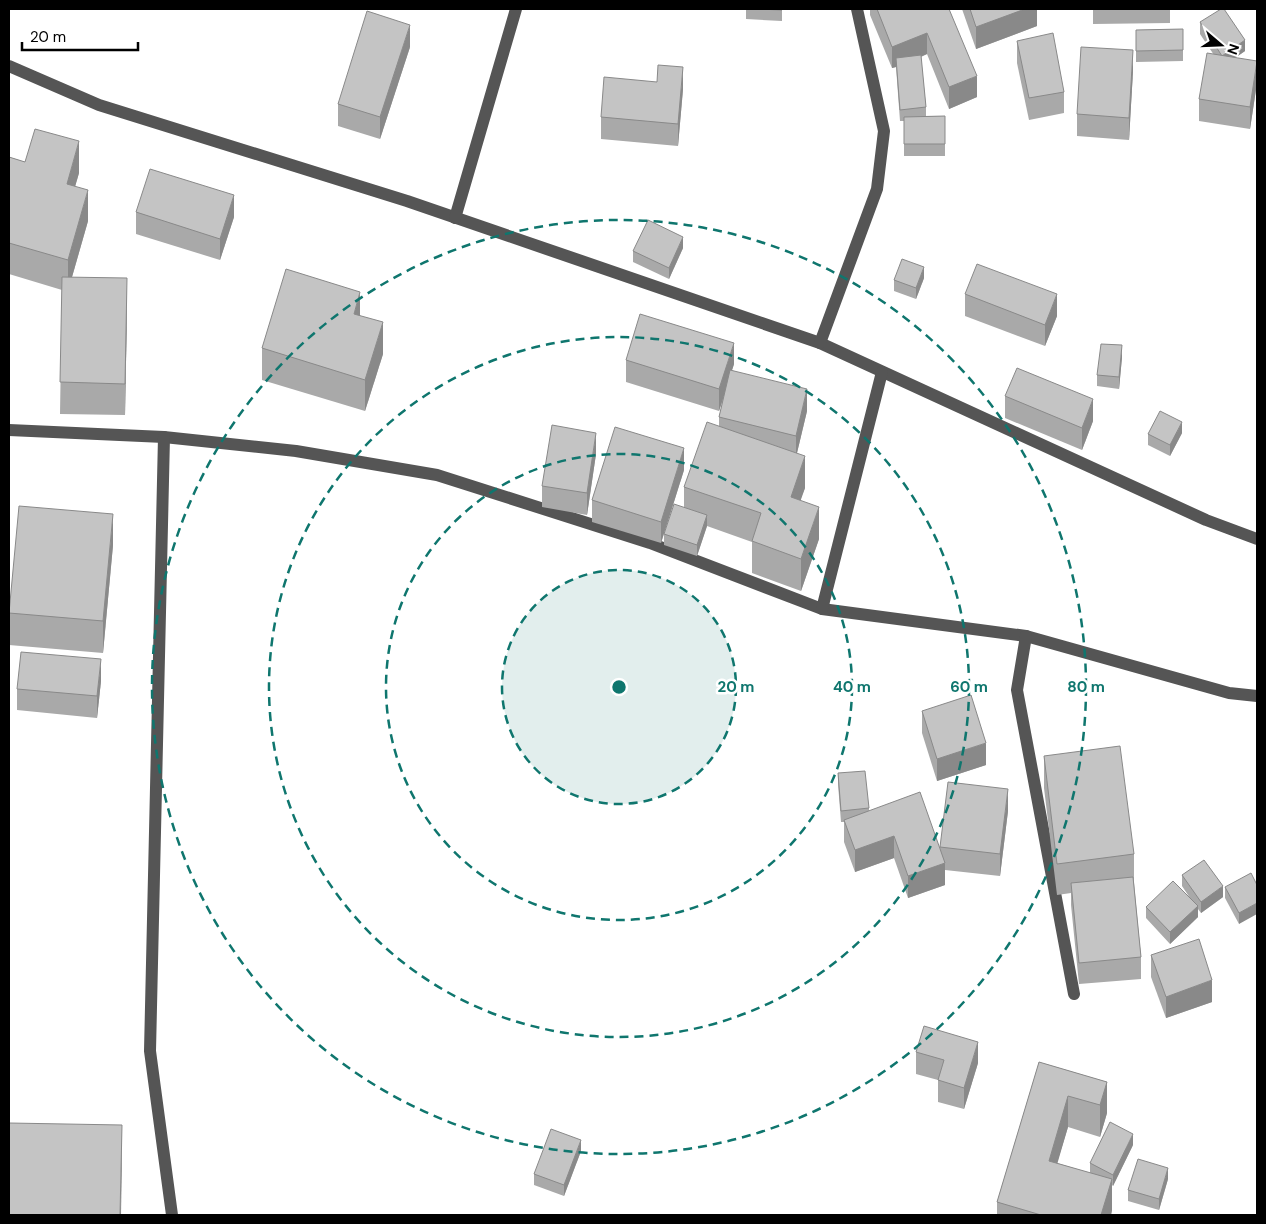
<svg xmlns="http://www.w3.org/2000/svg" width="1266" height="1224" viewBox="0 0 1266 1224" font-family="'DM Sans',sans-serif">
<style>
.lines{fill:none;stroke-linecap:round;stroke-linejoin:round}
.minor{stroke:#555;stroke-width:12}
.wall{fill:#a9a9a9}
.shaded-wall{fill:#898989}
.building{fill:#c4c4c4;stroke:#898989}
.ring{fill:none;stroke:#0f766e;stroke-width:2.5;stroke-dasharray:9 6}
.centre{fill:#0f766e;stroke:#fff;stroke-width:2.5}
.ring-label{font-size:15px;text-anchor:middle;font-weight:bold;fill:#0f766e;stroke:#fff;stroke-width:5;stroke-linejoin:round;paint-order:stroke}
</style>
<rect width="100%" height="100%" fill="#fff"/>
<g class="lines">
<g class="minor">
<path d="M 9,66 L 99,105 L 407,201 L 820,343 L 1206,520 L 1257,539"/>
<path d="M 455,218 L 516,9"/>
<path d="M 820,343 L 877,189 L 884,131 L 857,9"/>
<path d="M 9,430 L 164,437 L 296,451 L 437,475 L 650,543 L 822,609 L 1026,636 L 1229,693 L 1257,696"/>
<path d="M 164,437 L 150,1051 L 172,1215"/>
<path d="M 822,609 L 882,372"/>
<path d="M 1026,636 L 1017,690 L 1074,994"/>
</g>
</g>
<g class="wall">
<path d="M 746,9 L 782,9 L 782,21 L 746,19 Z"/>
<path d="M 870,9 L 949,9 L 977,97 L 949,109 L 927,54 L 921,57 L 926,107 L 926,116 L 945,116 L 945,156 L 904,156 L 904,121 L 900,121 L 896,67 L 892,68 L 870,15 Z"/>
<path d="M 962,9 L 1037,9 L 1037,26 L 976,49 Z"/>
<path d="M 1093,9 L 1170,9 L 1170,23 L 1093,24 Z"/>
<path d="M 1200,22 L 1245,51 L 1235,58 L 1257,83 L 1250,129 L 1199,121 L 1199,99 L 1214,55 L 1200,34 Z"/>
<path d="M 1183,29 L 1183,61 L 1136,62 L 1136,30 Z"/>
<path d="M 1017,41 L 1064,92 L 1064,113 L 1029,120 L 1017,63 Z"/>
<path d="M 410,47 L 380,139 L 338,126 L 338,104 Z"/>
<path d="M 1133,71 L 1129,140 L 1077,136 L 1077,114 Z"/>
<path d="M 683,89 L 678,146 L 601,139 L 601,117 Z"/>
<path d="M 9,157 L 25,162 L 79,173 L 75,186 L 88,221 L 72,277 L 127,310 L 125,415 L 60,414 L 62,290 L 9,274 Z"/>
<path d="M 136,212 L 234,217 L 220,260 L 136,234 Z"/>
<path d="M 683,248 L 669,279 L 633,262 L 633,251 Z"/>
<path d="M 924,278 L 916,299 L 894,291 L 894,280 Z"/>
<path d="M 965,294 L 1057,316 L 1045,346 L 965,316 Z"/>
<path d="M 360,315 L 383,354 L 365,411 L 262,380 L 262,348 Z"/>
<path d="M 1122,357 L 1119,389 L 1097,386 L 1097,375 Z"/>
<path d="M 626,360 L 734,364 L 732,370 L 807,411 L 797,453 L 805,488 L 800,500 L 819,539 L 801,591 L 752,573 L 752,542 L 707,526 L 697,556 L 664,545 L 664,534 L 684,508 L 684,487 L 719,426 L 719,417 L 723,400 L 719,411 L 626,382 Z"/>
<path d="M 1005,396 L 1093,421 L 1082,450 L 1005,418 Z"/>
<path d="M 1182,433 L 1170,456 L 1148,445 L 1148,434 Z"/>
<path d="M 596,454 L 587,515 L 542,507 L 542,486 Z"/>
<path d="M 684,470 L 661,543 L 592,522 L 592,500 Z"/>
<path d="M 113,545 L 103,653 L 9,645 L 9,613 Z"/>
<path d="M 101,681 L 97,718 L 17,710 L 17,689 Z"/>
<path d="M 922,711 L 986,765 L 937,781 L 922,733 Z"/>
<path d="M 1044,756 L 1134,854 L 1134,883 L 1141,957 L 1141,979 L 1079,984 L 1071,905 L 1071,893 L 1057,895 L 1044,788 Z"/>
<path d="M 838,773 L 869,808 L 869,811 L 940,850 L 940,847 L 1008,811 L 1000,876 L 945,870 L 945,885 L 908,898 L 894,858 L 855,872 L 844,842 L 844,822 L 841,822 L 838,784 Z"/>
<path d="M 1182,875 L 1223,897 L 1201,913 L 1198,909 L 1198,917 L 1170,944 L 1146,918 L 1146,907 L 1190,898 L 1182,886 Z"/>
<path d="M 1257,885 L 1239,924 L 1225,898 L 1225,887 Z"/>
<path d="M 1151,955 L 1212,1002 L 1166,1018 L 1151,977 Z"/>
<path d="M 916,1052 L 978,1063 L 964,1109 L 938,1102 L 938,1080 L 916,1074 Z"/>
<path d="M 1039,1062 L 1107,1082 L 1107,1113 L 1100,1137 L 1068,1127 L 1057,1163 L 1090,1173 L 1090,1163 L 1133,1145 L 1113,1186 L 1112,1185 L 1112,1210 L 1111,1215 L 997,1215 L 997,1202 Z"/>
<path d="M 581,1151 L 564,1196 L 534,1185 L 534,1174 Z"/>
<path d="M 1168,1179 L 1159,1210 L 1128,1201 L 1128,1190 Z"/>
</g>
<g class="shaded-wall">
<path d="M 1025,9 L 1037,9 L 1037,26 L 976,49 L 976,27 Z"/>
<path d="M 410,25 L 410,47 L 380,139 L 380,117 Z"/>
<path d="M 927,33 L 927,54 L 896,67 L 896,58 L 896,67 L 892,68 L 892,47 Z"/>
<path d="M 1245,40 L 1245,51 L 1222,67 L 1222,56 Z"/>
<path d="M 1133,50 L 1133,71 L 1129,140 L 1129,118 Z"/>
<path d="M 1257,61 L 1257,83 L 1250,129 L 1250,107 Z"/>
<path d="M 683,67 L 683,89 L 678,146 L 678,124 Z"/>
<path d="M 977,76 L 977,97 L 949,109 L 949,87 Z"/>
<path d="M 79,141 L 79,173 L 67,215 L 67,184 Z"/>
<path d="M 88,190 L 88,221 L 68,291 L 68,260 Z"/>
<path d="M 234,195 L 234,217 L 220,260 L 220,239 Z"/>
<path d="M 683,237 L 683,248 L 669,279 L 669,268 Z"/>
<path d="M 924,267 L 924,278 L 916,299 L 916,288 Z"/>
<path d="M 127,278 L 127,310 L 125,415 L 125,384 Z"/>
<path d="M 360,292 L 360,323 L 354,314 Z"/>
<path d="M 1057,294 L 1057,316 L 1045,346 L 1045,325 Z"/>
<path d="M 383,322 L 383,354 L 365,411 L 365,380 Z"/>
<path d="M 734,343 L 734,364 L 719,411 L 719,389 Z"/>
<path d="M 1122,345 L 1122,357 L 1119,389 L 1119,377 Z"/>
<path d="M 807,389 L 807,411 L 796,457 L 796,436 Z"/>
<path d="M 1093,399 L 1093,421 L 1082,450 L 1082,428 Z"/>
<path d="M 1182,422 L 1182,433 L 1170,456 L 1170,445 Z"/>
<path d="M 596,433 L 596,454 L 587,515 L 587,493 Z"/>
<path d="M 684,448 L 684,470 L 661,543 L 661,522 Z"/>
<path d="M 805,456 L 805,488 L 791,528 L 791,497 Z"/>
<path d="M 819,507 L 819,539 L 801,591 L 801,559 Z"/>
<path d="M 113,514 L 113,545 L 103,653 L 103,621 Z"/>
<path d="M 707,515 L 707,526 L 697,556 L 697,545 Z"/>
<path d="M 101,659 L 101,681 L 97,718 L 97,696 Z"/>
<path d="M 986,743 L 986,765 L 937,781 L 937,759 Z"/>
<path d="M 1008,789 L 1008,811 L 1000,876 L 1000,854 Z"/>
<path d="M 894,836 L 894,858 L 855,872 L 855,850 Z"/>
<path d="M 945,863 L 945,885 L 908,898 L 908,876 Z"/>
<path d="M 1223,886 L 1223,897 L 1201,913 L 1201,902 Z"/>
<path d="M 1257,903 L 1257,914 L 1239,924 L 1239,913 Z"/>
<path d="M 1198,906 L 1198,917 L 1170,944 L 1170,932 Z"/>
<path d="M 1212,980 L 1212,1002 L 1166,1018 L 1166,997 Z"/>
<path d="M 978,1042 L 978,1063 L 964,1109 L 964,1088 Z"/>
<path d="M 1107,1082 L 1107,1113 L 1100,1137 L 1100,1105 Z"/>
<path d="M 1068,1096 L 1068,1127 L 1049,1192 L 1049,1161 Z"/>
<path d="M 122,1125 L 122,1156 L 121,1215 L 120,1215 Z"/>
<path d="M 1133,1134 L 1133,1145 L 1113,1186 L 1113,1175 Z"/>
<path d="M 581,1140 L 581,1151 L 564,1196 L 564,1185 Z"/>
<path d="M 1168,1168 L 1168,1179 L 1159,1210 L 1159,1199 Z"/>
<path d="M 1112,1179 L 1112,1210 L 1111,1215 L 1101,1215 Z"/>
</g>
<g class="building">
<path d="M 757,9 L 782,9 L 782,10 Z"/>
<path d="M 877,9 L 949,9 L 977,76 L 949,87 L 927,33 L 892,47 Z"/>
<path d="M 970,9 L 1025,9 L 976,27 Z"/>
<path d="M 1221,9 L 1224,9 L 1245,40 L 1222,56 L 1200,22 Z"/>
<path d="M 367,11 L 410,25 L 380,117 L 338,104 Z"/>
<path d="M 1183,29 L 1183,50 L 1136,51 L 1136,30 Z"/>
<path d="M 1053,33 L 1064,92 L 1029,98 L 1017,41 Z"/>
<path d="M 1081,47 L 1133,50 L 1129,118 L 1077,114 Z"/>
<path d="M 1207,53 L 1257,61 L 1250,107 L 1199,99 Z"/>
<path d="M 921,55 L 926,107 L 900,110 L 896,58 Z"/>
<path d="M 658,65 L 683,67 L 678,124 L 601,117 L 604,77 L 657,82 Z"/>
<path d="M 945,116 L 945,144 L 904,144 L 904,117 Z"/>
<path d="M 35,129 L 79,141 L 67,184 L 88,190 L 68,260 L 9,243 L 9,157 L 25,162 Z"/>
<path d="M 150,169 L 234,195 L 220,239 L 136,212 Z"/>
<path d="M 648,220 L 683,237 L 669,268 L 633,251 Z"/>
<path d="M 902,259 L 924,267 L 916,288 L 894,280 Z"/>
<path d="M 977,264 L 1057,294 L 1045,325 L 965,294 Z"/>
<path d="M 286,269 L 360,292 L 354,314 L 383,322 L 365,380 L 262,348 Z"/>
<path d="M 62,277 L 127,278 L 125,384 L 60,382 Z"/>
<path d="M 640,314 L 734,343 L 719,389 L 626,360 Z"/>
<path d="M 1101,344 L 1122,345 L 1119,377 L 1097,375 Z"/>
<path d="M 1017,368 L 1093,399 L 1082,428 L 1005,396 Z"/>
<path d="M 730,370 L 807,389 L 796,436 L 719,417 Z"/>
<path d="M 1160,411 L 1182,422 L 1170,445 L 1148,434 Z"/>
<path d="M 707,422 L 805,456 L 791,497 L 819,507 L 801,559 L 752,541 L 761,513 L 684,487 Z"/>
<path d="M 552,425 L 596,433 L 587,493 L 542,486 Z"/>
<path d="M 615,427 L 684,448 L 661,522 L 592,500 Z"/>
<path d="M 674,504 L 707,515 L 697,545 L 664,534 Z"/>
<path d="M 19,506 L 113,514 L 103,621 L 9,613 Z"/>
<path d="M 21,652 L 101,659 L 97,696 L 17,689 Z"/>
<path d="M 971,695 L 986,743 L 937,759 L 922,711 Z"/>
<path d="M 1120,746 L 1134,854 L 1057,864 L 1044,756 Z"/>
<path d="M 865,771 L 869,808 L 841,811 L 838,773 Z"/>
<path d="M 948,782 L 1008,789 L 1000,854 L 940,847 Z"/>
<path d="M 920,792 L 945,863 L 908,876 L 894,836 L 855,850 L 844,820 Z"/>
<path d="M 1204,860 L 1223,886 L 1201,902 L 1182,875 Z"/>
<path d="M 1251,873 L 1257,885 L 1257,903 L 1239,913 L 1225,887 Z"/>
<path d="M 1133,877 L 1141,957 L 1079,963 L 1071,883 Z"/>
<path d="M 1173,881 L 1198,906 L 1170,932 L 1146,907 Z"/>
<path d="M 1199,939 L 1212,980 L 1166,997 L 1151,955 Z"/>
<path d="M 924,1026 L 978,1042 L 964,1088 L 938,1080 L 944,1060 L 916,1052 Z"/>
<path d="M 1039,1062 L 1107,1082 L 1100,1105 L 1068,1096 L 1049,1161 L 1112,1179 L 1101,1215 L 1041,1215 L 997,1202 Z"/>
<path d="M 1110,1122 L 1133,1134 L 1113,1175 L 1090,1163 Z"/>
<path d="M 9,1123 L 122,1125 L 120,1215 L 9,1215 Z"/>
<path d="M 551,1129 L 581,1140 L 564,1185 L 534,1174 Z"/>
<path d="M 1138,1159 L 1168,1168 L 1159,1199 L 1128,1190 Z"/>
</g>
<circle cx="619" cy="687" r="117" fill="#0f766e" fill-opacity=".12"/>
<g class="ring">
<circle cx="619" cy="687" r="117"/>
<circle cx="619" cy="687" r="233"/>
<circle cx="619" cy="687" r="350"/>
<circle cx="619" cy="687" r="467"/>
</g>
<circle cx="619" cy="687" r="8" class="centre"/>
<g class="ring-label">
<text x="736" y="692">20 m</text>
<text x="852" y="692">40 m</text>
<text x="969" y="692">60 m</text>
<text x="1086" y="692">80 m</text>
</g>
<rect width="1266" height="1224" fill="none" stroke="#000000" stroke-width="20"/>
<g transform="translate(1221 45) rotate(109)" stroke="#ffffff" stroke-width="4" paint-order="stroke">
<path d="M0-4L9 19L0 12L-9 19Z" fill="#000000"/>
<text y="-8" font-size="14" font-weight="bold" text-anchor="middle" fill="#000000">N</text>
</g>
<path d="M22 42v8h116v-8" fill="none" stroke="#000000" stroke-width="2.5"/>
<text x="30" y="42" font-size="15" fill="#000000" stroke="#ffffff" stroke-width="4" paint-order="stroke">20 m</text>
</svg>
